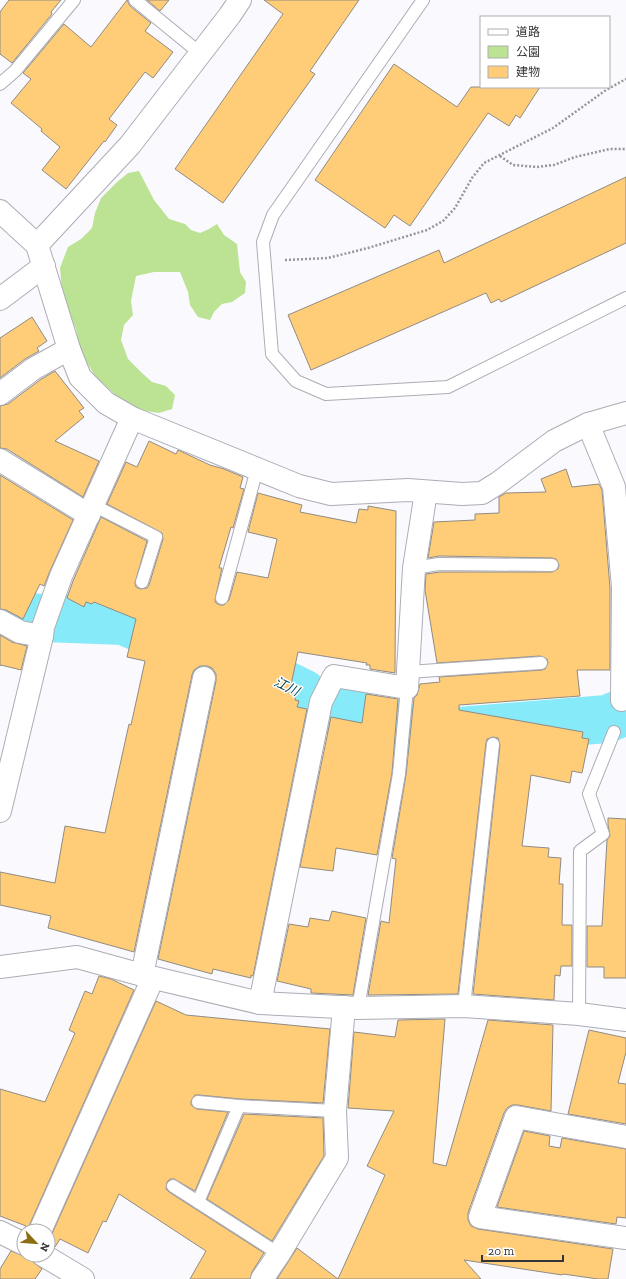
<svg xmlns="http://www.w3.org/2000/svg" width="626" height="1279" viewBox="0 0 626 1279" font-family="'Zilla Slab','Noto Sans JP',serif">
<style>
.green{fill:#bbe393}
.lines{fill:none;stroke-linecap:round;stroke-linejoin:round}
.river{stroke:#87eaf8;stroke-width:48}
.building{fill:#fc7;stroke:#908b84}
.service-casing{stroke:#acadb5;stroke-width:14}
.minor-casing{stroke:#acadb5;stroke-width:24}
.tertiary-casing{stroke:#acadb5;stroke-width:24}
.path{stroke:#959699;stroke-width:2.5;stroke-dasharray:2 2;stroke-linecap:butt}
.service{stroke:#fff;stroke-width:12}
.minor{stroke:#fff;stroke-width:22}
.tertiary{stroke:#fff;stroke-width:22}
.labels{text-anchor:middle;stroke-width:3;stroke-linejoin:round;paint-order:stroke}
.water-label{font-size:13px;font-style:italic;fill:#01434a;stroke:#fff}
</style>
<rect width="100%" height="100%" fill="#fafafe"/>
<path class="green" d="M 139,171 L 154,200 L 169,219 L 185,224 L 191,230 L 200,233 L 209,229 L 217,224 L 224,235 L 237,244 L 240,272 L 246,282 L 245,293 L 232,302 L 222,304 L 214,312 L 210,320 L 198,317 L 190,305 L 188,292 L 180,272 L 154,272 L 136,276 L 131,301 L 133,315 L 124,325 L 121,340 L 128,359 L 142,373 L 152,382 L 166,386 L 175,395 L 172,409 L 159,413 L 139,410 L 122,401 L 95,376 L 80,351 L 76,329 L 64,300 L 62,291 L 60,268 L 68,247 L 81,239 L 92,228 L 95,213 L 101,198 L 116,183 L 128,173 Z"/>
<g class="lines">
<path class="river" d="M 0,607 L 20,617 L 123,621 L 165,638 L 207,659 L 230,672 L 270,677 L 303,693 L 313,705 L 410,728 L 447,732 L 607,719 L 626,711"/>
</g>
<g class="building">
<path d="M 9,0 L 61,0 L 51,12 L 52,14 L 12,63 L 0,54 L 0,12 Z"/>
<path d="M 127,0 L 130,6 L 151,23 L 145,31 L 173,52 L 153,78 L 145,72 L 109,119 L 117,125 L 105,142 L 104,141 L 66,189 L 42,170 L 60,147 L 41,131 L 42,129 L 11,103 L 31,79 L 23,73 L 64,24 L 91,47 Z"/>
<path d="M 147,0 L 169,0 L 160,11 Z"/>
<path d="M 264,0 L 359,0 L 310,71 L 315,74 L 223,203 L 175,169 L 283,14 Z"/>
<path d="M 394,64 L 457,107 L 471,87 L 540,87 L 520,118 L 516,115 L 509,126 L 488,113 L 410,226 L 394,215 L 385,228 L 315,180 Z"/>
<path d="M 626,177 L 626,243 L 501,302 L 499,299 L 491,303 L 486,293 L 311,370 L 288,315 L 439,250 L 444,263 Z"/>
<path d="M 32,317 L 47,341 L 37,348 L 39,351 L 25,359 L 0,378 L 0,338 Z"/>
<path d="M 55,371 L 84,408 L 79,411 L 84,417 L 55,441 L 99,461 L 83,497 L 7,449 L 0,448 L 0,406 L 8,404 L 40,380 Z"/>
<path d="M 149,441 L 176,454 L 178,450 L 210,465 L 224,469 L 243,477 L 240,488 L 244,489 L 233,528 L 231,527 L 219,568 L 222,568 L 215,600 L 216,603 L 220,605 L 224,605 L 229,600 L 237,572 L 268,578 L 277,539 L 248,532 L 258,493 L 302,505 L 300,512 L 356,523 L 359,509 L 368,510 L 368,506 L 396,511 L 395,673 L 370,669 L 370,665 L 366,665 L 367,663 L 298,652 L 289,694 L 296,695 L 295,700 L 299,701 L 297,707 L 307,709 L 253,976 L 251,975 L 251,978 L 213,969 L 212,974 L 158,959 L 216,681 L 216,674 L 212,668 L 207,666 L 200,666 L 194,670 L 192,675 L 134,952 L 48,928 L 51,916 L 0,905 L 0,872 L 55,883 L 65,826 L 105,833 L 129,724 L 131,725 L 145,661 L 127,657 L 136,619 L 94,602 L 92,604 L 86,602 L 84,607 L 67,598 L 73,581 L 101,517 L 147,541 L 135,583 L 136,587 L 140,589 L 147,588 L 149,585 L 163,539 L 162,533 L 107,504 L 126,462 L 137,467 Z"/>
<path d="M 566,469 L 572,487 L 599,484 L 602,490 L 610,588 L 610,670 L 577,670 L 580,696 L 459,705 L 459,710 L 583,732 L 582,738 L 589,739 L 582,773 L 572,771 L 570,783 L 531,775 L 522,846 L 549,848 L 548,857 L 561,858 L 559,884 L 563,884 L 562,925 L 572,925 L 572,966 L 561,966 L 560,976 L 555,975 L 554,1000 L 473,994 L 500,745 L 498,738 L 493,737 L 487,739 L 486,743 L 458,994 L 368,995 L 381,921 L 389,923 L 396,859 L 392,858 L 406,775 L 414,698 L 417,695 L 420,684 L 440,682 L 439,677 L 542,670 L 545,669 L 548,663 L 547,659 L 540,656 L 437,663 L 425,590 L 426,574 L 440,572 L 552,572 L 558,569 L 559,565 L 556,559 L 552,558 L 439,556 L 428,558 L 434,522 L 475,520 L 475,514 L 499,513 L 499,497 L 506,493 L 546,492 L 541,479 Z"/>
<path d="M 0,475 L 73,520 L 50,571 L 44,586 L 40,584 L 23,619 L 6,610 L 0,609 Z"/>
<path d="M 0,635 L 12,642 L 27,646 L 21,670 L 1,665 L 0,666 Z"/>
<path d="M 366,694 L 398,699 L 392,773 L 377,855 L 336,848 L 333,871 L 300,867 L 331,717 L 362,723 Z"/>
<path d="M 608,818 L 626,819 L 626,978 L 604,978 L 604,967 L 587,967 L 587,926 L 602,926 L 607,840 L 610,836 L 608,825 Z"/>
<path d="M 332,911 L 366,918 L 353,995 L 311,993 L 311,989 L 277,981 L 289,924 L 308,927 L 310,918 L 329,921 Z"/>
<path d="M 99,976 L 111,979 L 134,990 L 29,1226 L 28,1231 L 26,1231 L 24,1230 L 26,1226 L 0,1216 L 0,1089 L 45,1102 L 75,1033 L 69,1030 L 85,991 L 92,994 Z"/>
<path d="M 156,1001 L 186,1015 L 330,1029 L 323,1103 L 240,1099 L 199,1095 L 195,1095 L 191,1101 L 191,1105 L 197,1109 L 228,1112 L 195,1191 L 174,1179 L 170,1179 L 167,1182 L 166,1189 L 169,1192 L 264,1253 L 252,1272 L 250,1279 L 190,1279 L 206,1251 L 119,1194 L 106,1222 L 103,1221 L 88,1253 L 60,1239 L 55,1247 L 48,1244 L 48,1240 L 51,1236 Z"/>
<path d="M 445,1019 L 433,1163 L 446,1166 L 488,1020 L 553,1025 L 551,1111 L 518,1105 L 512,1105 L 507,1108 L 504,1113 L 468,1213 L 468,1220 L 471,1226 L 478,1229 L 613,1249 L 608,1279 L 598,1279 L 563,1274 L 562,1275 L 464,1260 L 481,1279 L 338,1279 L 385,1175 L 367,1166 L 394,1111 L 348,1108 L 354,1032 L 395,1037 L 398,1020 Z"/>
<path d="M 589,1030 L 626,1038 L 626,1052 L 618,1083 L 626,1084 L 626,1124 L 568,1114 Z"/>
<path d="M 244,1114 L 323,1118 L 324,1156 L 272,1241 L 207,1199 Z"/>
<path d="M 524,1131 L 550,1136 L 549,1146 L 560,1148 L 562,1138 L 626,1149 L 626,1218 L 617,1217 L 616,1224 L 497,1207 Z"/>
<path d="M 297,1248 L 338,1279 L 277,1279 Z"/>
<path d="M 11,1251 L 24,1256 L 31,1255 L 32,1261 L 42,1269 L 35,1279 L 0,1279 L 0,1269 Z"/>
</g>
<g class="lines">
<defs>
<g id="service">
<path d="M 135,0 L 201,54"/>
<path d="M 423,0 L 273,215 L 263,242 L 272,354 L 296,381 L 326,394 L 448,387 L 626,298"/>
<path d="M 0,84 L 15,71 L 74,0"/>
<path d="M 93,505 L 156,537 L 142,582"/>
<path d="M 414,568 L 439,564 L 552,565"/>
<path d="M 222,598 L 257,469"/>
<path d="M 408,672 L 541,663"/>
<path d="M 464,1006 L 493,744"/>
<path d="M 358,1008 L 399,774 L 407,688"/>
<path d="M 579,1014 L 580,851 L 603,834 L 589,794 L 614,732"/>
<path d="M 198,1102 L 239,1106 L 335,1111"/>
<path d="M 173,1186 L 279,1254"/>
<path d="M 198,1202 L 239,1106"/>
</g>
<g id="minor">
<path d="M 0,211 L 37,245 L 69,349 L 80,377 L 106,403 L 132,418 L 299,486 L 331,494 L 408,490 L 462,494 L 482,493 L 498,483 L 554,441 L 588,424 L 626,413"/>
<path d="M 0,299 L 44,266"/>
<path d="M 0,394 L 33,369 L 69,349"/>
<path d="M 588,424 L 614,487 L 623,587 L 622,700 L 626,698"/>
<path d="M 0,460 L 89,515"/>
<path d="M 0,621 L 20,632 L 42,636"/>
<path d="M 0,811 L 42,636 L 43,627 L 61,576 L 132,418"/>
<path d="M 0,967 L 77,957 L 142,975 L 260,1003 L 358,1008 L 464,1006 L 579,1014 L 626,1020"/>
<path d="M 142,975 L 204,678"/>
<path d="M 260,1003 L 321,702 L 334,676 L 407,688 L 414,568 L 426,492"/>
<path d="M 626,1137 L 516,1117 L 480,1217 L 626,1238"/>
<path d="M 40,1231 L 153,978"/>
<path d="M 0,1232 L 24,1244"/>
<path d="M 43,1255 L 83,1279"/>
<path d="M 262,1279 L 279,1254 L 337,1158 L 335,1111 L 344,1007"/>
</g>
<path id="tertiary" d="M 37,245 L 130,145 L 230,15 L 240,0"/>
</defs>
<use href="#service" class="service-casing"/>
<use href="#minor" class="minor-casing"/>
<use href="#tertiary" class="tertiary-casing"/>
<g class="path">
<path d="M 500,156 L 513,165 L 537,167 L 554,165 L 575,157 L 610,149 L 626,149"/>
<path d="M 285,260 L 328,258 L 368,248 L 427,230 L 443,221 L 455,208 L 472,178 L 484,163 L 553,128 L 606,90 L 626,79"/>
</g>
<use href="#service" class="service"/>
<use href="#minor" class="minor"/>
<use href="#tertiary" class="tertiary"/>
</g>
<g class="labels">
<g class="water-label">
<text transform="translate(287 686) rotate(26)" y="5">江川</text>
</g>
</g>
<rect x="480" y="16" width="130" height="72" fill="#ffffff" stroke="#adaeaf"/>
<rect x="488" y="29" width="20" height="6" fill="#ffffff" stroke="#adaeaf"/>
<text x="516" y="36" font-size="12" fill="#333437">道路</text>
<rect x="488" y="46" width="20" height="12" fill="#bbe393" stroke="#adaeaf"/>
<text x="516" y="56" font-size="12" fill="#333437">公園</text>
<rect x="488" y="66" width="20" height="12" fill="#ffcc77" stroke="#adaeaf"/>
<text x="516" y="76" font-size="12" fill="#333437">建物</text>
<g transform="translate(36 1243) rotate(116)"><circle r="19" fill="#ffffff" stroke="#adaeaf"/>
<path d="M0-3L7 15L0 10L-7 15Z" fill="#8e6e12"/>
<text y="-6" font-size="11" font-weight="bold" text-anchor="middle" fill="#333437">N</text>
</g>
<path d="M482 1255v6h81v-6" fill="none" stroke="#333437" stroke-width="2"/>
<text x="488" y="1255" font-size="12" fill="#333437" stroke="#ffffff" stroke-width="3" paint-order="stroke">20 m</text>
</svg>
